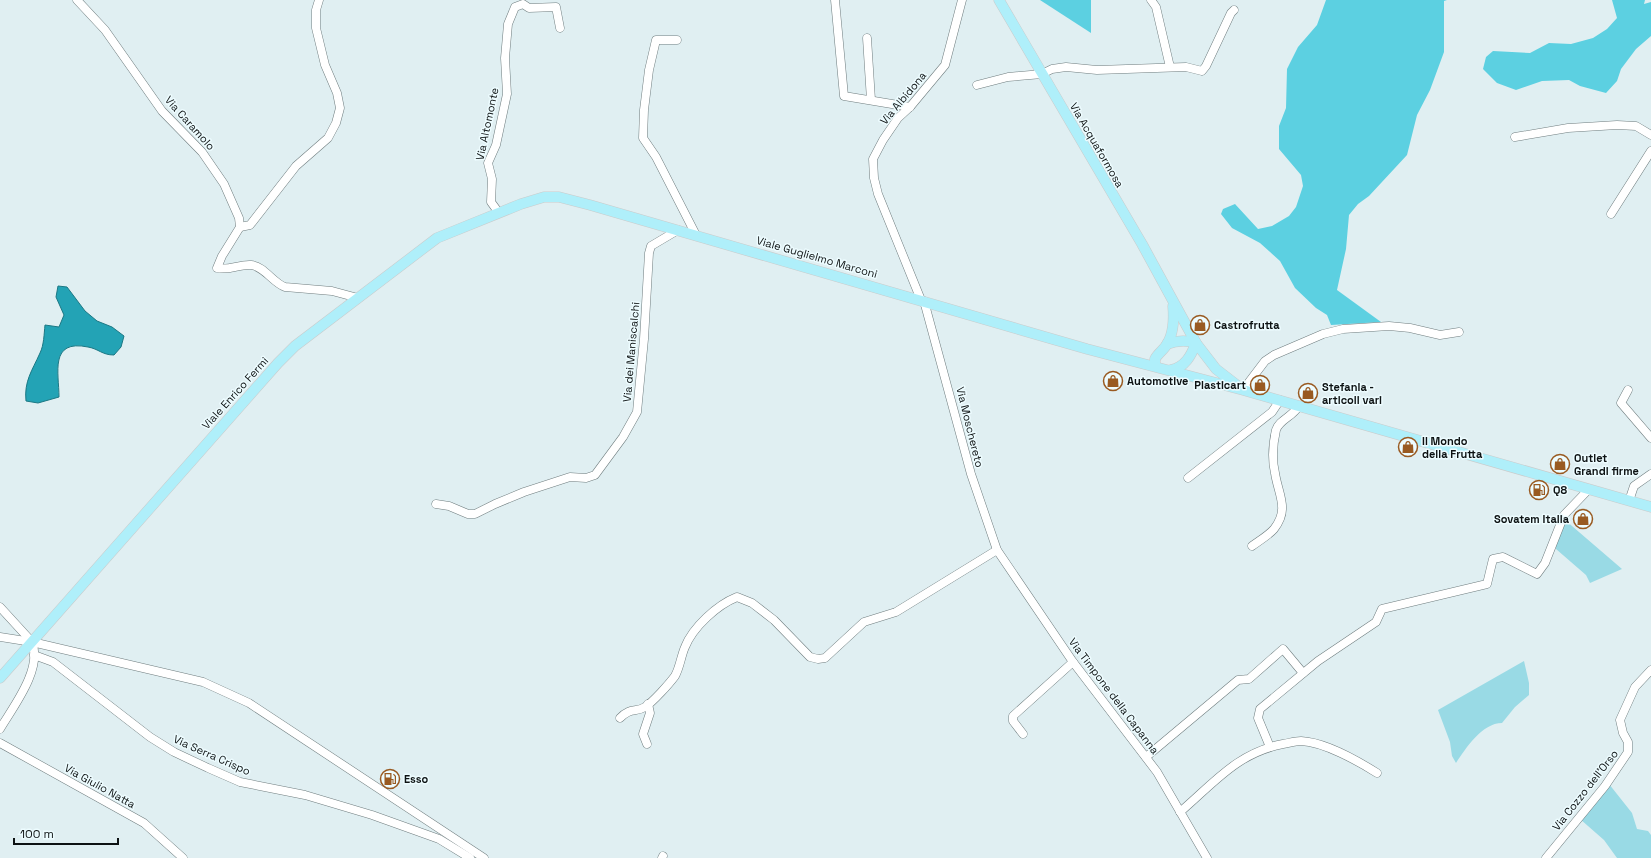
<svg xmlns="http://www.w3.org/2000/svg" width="1651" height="858" viewBox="0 0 1651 858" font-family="'Space Grotesk',sans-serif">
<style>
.green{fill:#99dae5}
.forest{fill:#5cd0e1}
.water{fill:#23a3b5;stroke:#1c7884}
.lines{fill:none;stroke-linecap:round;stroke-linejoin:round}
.minor-casing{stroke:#6f7d7f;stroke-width:9}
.major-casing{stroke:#cacbcb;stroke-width:11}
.minor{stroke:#fff;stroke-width:8}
.major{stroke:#afeffa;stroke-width:10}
.labels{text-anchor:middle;stroke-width:3;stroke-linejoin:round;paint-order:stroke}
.street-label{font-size:11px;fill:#0d1213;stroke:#edfcff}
.poi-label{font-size:11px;font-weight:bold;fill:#0d1213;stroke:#edfcff;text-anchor:start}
</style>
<rect width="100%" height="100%" fill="#e0eff2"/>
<g class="green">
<path d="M 1565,520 L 1622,569 L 1590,583 L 1586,575 L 1556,549 L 1556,544 Z"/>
<path d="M 1524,661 L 1529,683 L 1529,695 L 1515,707 L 1502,723 C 1482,723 1466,748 1456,763 L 1452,756 L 1450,742 L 1438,710 Z"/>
<path d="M 1609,784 L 1632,813 L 1637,829 L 1648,831 L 1651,835 L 1651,858 L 1617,858 L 1604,840 L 1580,819 Z"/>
</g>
<g class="forest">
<path d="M 1040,0 L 1091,0 L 1091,33 Z"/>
<path d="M 1326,0 L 1447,0 L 1444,1 L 1444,52 L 1430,90 L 1417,115 L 1407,155 L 1369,196 L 1358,204 L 1349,215 L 1346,249 L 1337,290 L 1381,322 L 1331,325 L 1327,315 L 1316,308 L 1295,288 L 1280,261 L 1260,243 L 1232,228 L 1221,214 L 1223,209 L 1235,204 L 1258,229 L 1272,226 L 1289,216 L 1296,207 L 1303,186 L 1301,175 L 1279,149 L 1279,126 L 1286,108 L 1287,69 L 1298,47 L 1317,25 Z"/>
<path d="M 1612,0 L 1645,0 L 1644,4 L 1651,2 L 1651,36 L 1636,49 L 1621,69 L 1617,81 L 1606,93 L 1580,86 L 1569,80 L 1542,81 L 1516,90 L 1497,83 L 1483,69 L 1486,57 L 1493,51 L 1530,53 L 1549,43 L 1571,44 L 1593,38 L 1607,29 L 1617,18 Z"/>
</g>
<path class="water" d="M 58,286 L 67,287 L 85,311 L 97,321 L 112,327 L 124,336 L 121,347 L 114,355 C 102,355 99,349 88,347 C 49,339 59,373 59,397 L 38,403 L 26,401 C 24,381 32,371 40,353 C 44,345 44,334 45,325 L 59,327 L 64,315 L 56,297 Z"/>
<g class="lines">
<defs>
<g id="minor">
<path d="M 77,0 L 105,30 L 162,111 L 202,152 L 224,184 L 239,218 L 240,227 L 222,256 L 217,268 C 229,271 239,264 251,265 C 264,266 273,283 285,287 L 332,291 L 358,298"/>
<path d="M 835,0 L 844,96 L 910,107"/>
<path d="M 1151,0 L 1156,7 L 1170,67"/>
<path d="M 867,38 L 871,100"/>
<path d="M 677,40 L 656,40 L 649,70 L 644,110 L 643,138 L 656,157 L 696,235"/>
<path d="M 977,85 L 1008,77 L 1042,74 L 1052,69 L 1066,67 L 1097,70 L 1186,67 L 1202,71 L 1206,66 L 1231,13 L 1234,10"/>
<path d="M 1515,137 L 1568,128 L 1617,125 L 1636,126 L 1651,135"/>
<path d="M 499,213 L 491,202 L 492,179 L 488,163 L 496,145 L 507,94 L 505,58 L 508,24 L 515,7 L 523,4 L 529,8 L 556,7 L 560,28"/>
<path d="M 1611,214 L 1651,151"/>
<path d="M 240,227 L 250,225 L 296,166 L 328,138 L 336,123 L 340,108 L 337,93 L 325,65 L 316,28 L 316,10 L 319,0"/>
<path d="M 921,300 L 878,194 L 874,178 L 873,159 L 883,140 L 898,118 L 910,107 L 945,65 L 962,0"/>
<path d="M 924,301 L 971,474 L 997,550 L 1073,662 L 1157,772 L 1207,858"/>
<path d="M 1243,390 L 1265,361 L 1274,355 L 1323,334 L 1343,329 L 1389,326 L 1410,328 L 1440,335 L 1459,332"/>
<path d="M 1628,390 L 1621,403 L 1651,438"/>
<path d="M 1188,478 L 1272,412 L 1280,400"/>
<path d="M 1629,501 L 1634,486 L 1651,474"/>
<path d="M 436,504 L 449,506 L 468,514 L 475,514 L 495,504 L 524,492 L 570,477 L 586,478 L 595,475 L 623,437 L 637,412 L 644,339 L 649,253 L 651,246 L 678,230"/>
<path d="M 1252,546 C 1259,541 1269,535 1274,529 C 1290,509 1278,494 1275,473 C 1272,460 1273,443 1276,430 C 1279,420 1292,417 1299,406"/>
<path d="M 0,607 L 32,642 C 43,669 13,707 0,729"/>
<path d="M 0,637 L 32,642 L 203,682 L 249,703 L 484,858"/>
<path d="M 34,655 L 53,662 L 150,737 L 174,752 L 208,768 L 240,782 L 305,795 L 372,815 L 439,839 L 470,858"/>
<path d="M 620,718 C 631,707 635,713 645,707 C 653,702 669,684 675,676 C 680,667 681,656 685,647 C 693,627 717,605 737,597 L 752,603 L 774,620 L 810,657 L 818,659 L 825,658 L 864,622 L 896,612 L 997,550"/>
<path d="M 1023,734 L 1013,721 L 1013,716 L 1073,662"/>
<path d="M 0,743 L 144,823 L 183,858"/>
<path d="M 647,744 L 643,734 L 650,713 L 648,704"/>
<path d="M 1270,747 L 1258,718 L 1260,709 L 1318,661 L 1376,622 L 1382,609 L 1487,584 L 1493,559 L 1503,557 L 1537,574 L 1545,563 L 1564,515 L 1589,489"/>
<path d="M 1146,757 L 1238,680 L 1249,679 L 1283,649 L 1303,673"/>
<path d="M 1180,812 C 1214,783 1237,753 1283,744 C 1289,743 1295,741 1301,741 C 1324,742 1358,761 1377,773"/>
<path d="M 662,858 L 663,856"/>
<path d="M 1546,858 L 1605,786 L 1628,752 L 1628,742 L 1623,733 L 1620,720 L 1635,687 L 1651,670"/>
</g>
<g id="major">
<path d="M 999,0 L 1142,244 L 1196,343 L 1216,369 L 1238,386"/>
<path d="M 1167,344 C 1178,340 1186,340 1196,343"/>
<path d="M 1155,366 L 1155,359 C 1158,353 1164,350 1167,344 C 1174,333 1174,318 1173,306"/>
<path d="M 1171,370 C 1185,367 1191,356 1196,343"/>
<path d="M 0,678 L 278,363 L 295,346 L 437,238 L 521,204 L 544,197 L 559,197 L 590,205 L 1087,349 L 1243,390 L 1651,507"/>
</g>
</defs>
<use href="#minor" class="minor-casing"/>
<use href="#major" class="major-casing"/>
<use href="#minor" class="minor"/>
<use href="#major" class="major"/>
</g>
<defs>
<symbol id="shop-ring" viewBox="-11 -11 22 22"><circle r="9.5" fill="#edfcff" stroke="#995a21" stroke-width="1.5"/><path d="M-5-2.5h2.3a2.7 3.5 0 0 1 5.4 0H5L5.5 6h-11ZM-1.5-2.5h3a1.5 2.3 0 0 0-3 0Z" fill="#995a21"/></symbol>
<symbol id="fuel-ring" viewBox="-11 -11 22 22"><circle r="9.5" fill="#edfcff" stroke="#995a21" stroke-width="1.5"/><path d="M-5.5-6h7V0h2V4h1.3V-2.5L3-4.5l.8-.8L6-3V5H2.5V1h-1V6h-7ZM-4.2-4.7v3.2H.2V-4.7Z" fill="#995a21"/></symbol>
</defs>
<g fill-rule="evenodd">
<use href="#shop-ring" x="1189" y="314" width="22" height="22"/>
<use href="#shop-ring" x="1102" y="370" width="22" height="22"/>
<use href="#shop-ring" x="1249" y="374" width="22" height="22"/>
<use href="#shop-ring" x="1297" y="382" width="22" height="22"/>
<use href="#shop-ring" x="1397" y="436" width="22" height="22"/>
<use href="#shop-ring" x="1549" y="453" width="22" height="22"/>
<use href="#fuel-ring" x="1528" y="479" width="22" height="22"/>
<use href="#shop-ring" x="1572" y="508" width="22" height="22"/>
<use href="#fuel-ring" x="379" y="768" width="22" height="22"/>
</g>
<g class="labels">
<g class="street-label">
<text transform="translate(903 98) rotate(-50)" y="4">Via Albidona</text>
<text transform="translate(190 123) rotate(48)" y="4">Via Caramolo</text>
<text transform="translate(487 124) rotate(-78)" y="4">Via Altomonte</text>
<text transform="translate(1097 145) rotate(60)" y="4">Via Acquaformosa</text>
<text transform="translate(817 257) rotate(16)" y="4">Viale Guglielmo Marconi</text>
<text transform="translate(631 352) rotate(-85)" y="4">Via dei Maniscalchi</text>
<text transform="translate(235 393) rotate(-48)" y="4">Viale Enrico Fermi</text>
<text transform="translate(970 427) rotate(76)" y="4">Via Moschereto</text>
<text transform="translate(1114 696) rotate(53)" y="4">Via Timpone della Capanna</text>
<text transform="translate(212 755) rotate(24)" y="4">Via Serra Crispo</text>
<text transform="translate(100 786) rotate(29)" y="4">Via Giulio Natta</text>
<text transform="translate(1585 790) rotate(-52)" y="4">Via Cozzo dell'Orso</text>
</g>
<g class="poi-label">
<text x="1214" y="329">Castrofrutta</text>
<text x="1127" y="385">Automotive</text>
<text x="1246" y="389" text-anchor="end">Plasticart</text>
<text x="1322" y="391">Stefania -<tspan x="1322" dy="13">articoli vari</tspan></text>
<text x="1422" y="445">Il Mondo<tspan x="1422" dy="13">della Frutta</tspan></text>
<text x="1574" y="462">Outlet<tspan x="1574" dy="13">Grandi firme</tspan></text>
<text x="1553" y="494">Q8</text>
<text x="1569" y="523" text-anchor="end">Sovatem Italia</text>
<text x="404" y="783">Esso</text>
</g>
</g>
<path d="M14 838v6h104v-6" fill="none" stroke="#0d1213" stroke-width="2"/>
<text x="20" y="838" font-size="12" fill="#0d1213" stroke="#edfcff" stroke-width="3" paint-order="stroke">100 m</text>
</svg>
